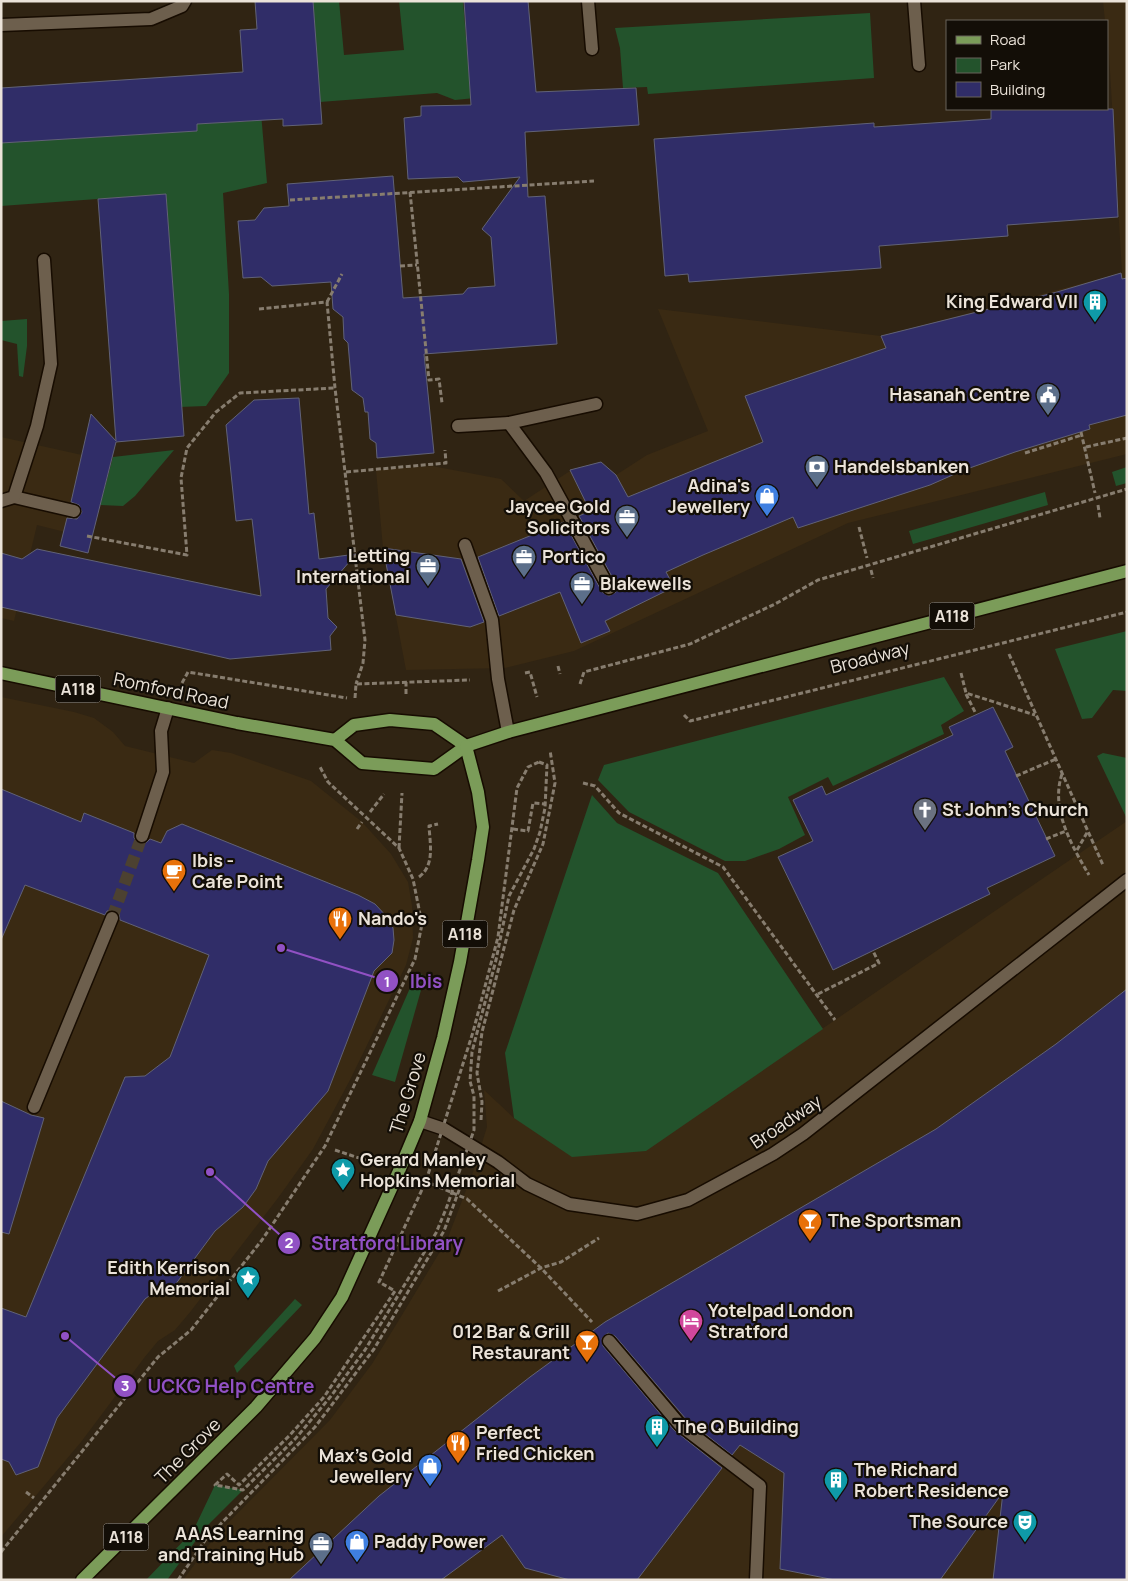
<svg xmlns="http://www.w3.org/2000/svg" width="1128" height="1581" viewBox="0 0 1128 1581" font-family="Manrope,sans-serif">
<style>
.built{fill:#3a2a13}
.green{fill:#23532c}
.building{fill:#302d68;stroke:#616277}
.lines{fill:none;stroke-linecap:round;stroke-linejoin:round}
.minor-tunnel{stroke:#4c4131;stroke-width:12;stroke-dasharray:12 6;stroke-linecap:butt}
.minor-casing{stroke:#170c01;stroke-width:15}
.major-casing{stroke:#170c01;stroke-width:15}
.path{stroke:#877d6f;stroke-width:3;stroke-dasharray:5 2.5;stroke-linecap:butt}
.minor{stroke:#6d5f4d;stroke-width:12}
.major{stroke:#7b9c59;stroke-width:12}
.labels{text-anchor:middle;stroke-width:4.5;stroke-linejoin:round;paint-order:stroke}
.shield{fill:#130e07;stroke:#aaa39a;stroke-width:1}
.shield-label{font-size:16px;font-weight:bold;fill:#ebe3d9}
.poi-label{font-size:18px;font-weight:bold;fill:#ebe3d9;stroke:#130e07;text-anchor:start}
.street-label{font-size:18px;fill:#ebe3d9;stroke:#130e07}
.leader{fill:none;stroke:#9151c4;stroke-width:2}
.callout-dot{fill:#9151c4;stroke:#130e07;stroke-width:2}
.mark-label{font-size:15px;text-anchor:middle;font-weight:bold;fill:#fff}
.callout-label{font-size:19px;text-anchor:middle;font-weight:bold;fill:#9151c4;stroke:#130e07;stroke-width:4.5;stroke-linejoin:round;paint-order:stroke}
</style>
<rect width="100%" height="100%" fill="#302413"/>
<g class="built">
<path d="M 1103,1 L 1127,1 L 1127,454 L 848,523 L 574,651 L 505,668 L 406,670 L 383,548 L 376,470 L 432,466 L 501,479 L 524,501 L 570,471 L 601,462 L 616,475 L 647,455 L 708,431 L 658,309 L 881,336 L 1122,273 L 1107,21 L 1105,21 Z"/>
<path d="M 1,437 L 82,455 L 72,497 L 77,499 L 69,533 L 37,525 L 14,621 L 1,618 Z"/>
<path d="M 1,697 L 74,712 L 94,718 L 113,732 L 125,746 L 194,763 L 212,750 L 231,753 L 311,781 L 362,822 L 391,854 L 408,882 L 412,906 L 413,938 L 406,965 L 350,1080 L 313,1149 L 278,1198 L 191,1311 L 175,1330 L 158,1341 L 144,1358 L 81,1442 L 1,1537 Z"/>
<path d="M 1127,821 L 1127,1580 L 183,1580 L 217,1534 L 330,1420 L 372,1364 L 402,1315 L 447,1240 L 473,1172 L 487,1127 L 484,1090 L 514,1118 L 816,1033 Z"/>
</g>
<g class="green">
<path d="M 313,1 L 339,1 L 344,55 L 404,50 L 399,1 L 463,1 L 469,75 L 534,70 L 534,92 L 455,100 L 437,93 L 320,102 Z"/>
<path d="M 870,13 L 874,78 L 648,94 L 647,87 L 623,88 L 620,48 L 615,28 Z"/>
<path d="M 261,113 L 267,183 L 223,193 L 229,294 L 229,373 L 206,406 L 179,407 L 181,396 L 166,194 L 1,206 L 1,143 L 197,131 L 197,124 L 251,121 Z"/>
<path d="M 27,319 L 27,346 L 23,377 L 19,376 L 17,344 L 1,340 L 1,321 Z"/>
<path d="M 174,450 L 135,496 L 123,506 L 100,505 L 113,457 Z"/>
<path d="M 1127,467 L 1127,483 L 1116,486 L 1112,472 Z"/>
<path d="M 1045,492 L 1048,505 L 913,544 L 909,531 Z"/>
<path d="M 1127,631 L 1127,691 L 1113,690 L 1092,718 L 1082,719 L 1055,649 Z"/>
<path d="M 944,677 L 964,711 L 941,725 L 944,734 L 833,786 L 828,777 L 788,797 L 805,835 L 779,849 L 745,861 L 725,861 L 629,812 L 598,780 L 604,765 Z"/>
<path d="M 1103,753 L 1127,758 L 1127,819 L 1097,756 Z"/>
<path d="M 592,795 L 617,823 L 718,873 L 823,1029 L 646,1151 L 572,1157 L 514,1118 L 505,1053 Z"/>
<path d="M 417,972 L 425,976 L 395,1082 L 372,1075 Z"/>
<path d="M 295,1299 L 302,1305 L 237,1373 L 234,1366 Z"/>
<path d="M 215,1485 L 243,1490 L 205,1528 L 167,1580 L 146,1580 L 193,1531 Z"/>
</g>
<g class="building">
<path d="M 255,1 L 313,1 L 322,124 L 283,126 L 283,119 L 197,124 L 197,131 L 1,143 L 1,88 L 243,72 L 240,30 L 257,29 Z"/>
<path d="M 464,1 L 528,1 L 536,92 L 636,88 L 639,125 L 525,132 L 528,197 L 545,196 L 557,344 L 424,354 L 434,453 L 377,458 L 376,443 L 370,439 L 368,412 L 365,412 L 363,398 L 352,390 L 348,343 L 344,339 L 343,317 L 333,309 L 331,282 L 272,286 L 261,277 L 243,278 L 238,221 L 255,220 L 264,208 L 289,206 L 287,184 L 393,176 L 403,298 L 463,294 L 468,288 L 495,286 L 491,237 L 482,229 L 520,177 L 463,182 L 458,177 L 408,179 L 404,118 L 421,116 L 421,106 L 471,105 Z"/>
<path d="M 991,109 L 1113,109 L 1118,217 L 1007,225 L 1008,236 L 879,246 L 881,268 L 689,282 L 688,274 L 665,276 L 654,139 L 874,123 L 874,127 L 991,119 Z"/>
<path d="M 166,194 L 184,436 L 116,442 L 88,553 L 60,546 L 67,518 L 77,519 L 82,512 L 79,505 L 71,502 L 91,414 L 116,441 L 98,199 Z"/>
<path d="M 1121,273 L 1122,279 L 1127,278 L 1127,415 L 1089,425 L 1090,429 L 1015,452 L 964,470 L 930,485 L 798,528 L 793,517 L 703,555 L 666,572 L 674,587 L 605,621 L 610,631 L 581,643 L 560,592 L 499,616 L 478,557 L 564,522 L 602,592 L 609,596 L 616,592 L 616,584 L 579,516 L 590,511 L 570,470 L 601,462 L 616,475 L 628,497 L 763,442 L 745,396 L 886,348 L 881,336 L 1057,292 Z"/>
<path d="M 299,398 L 309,514 L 314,513 L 319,559 L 356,554 L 326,589 L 328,618 L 337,627 L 330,636 L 331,650 L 230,659 L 1,607 L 1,553 L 22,559 L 37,549 L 261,596 L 252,519 L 236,521 L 226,425 L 254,400 Z"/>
<path d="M 383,548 L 461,559 L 484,622 L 470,627 L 396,615 Z"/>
<path d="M 993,707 L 1013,747 L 1005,751 L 1055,856 L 987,888 L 990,894 L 833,970 L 778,857 L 813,841 L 793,800 L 822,786 L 826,795 L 953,735 L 949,727 Z"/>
<path d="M 1,789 L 81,822 L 84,813 L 134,833 L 134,838 L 140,844 L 147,842 L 150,839 L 161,843 L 167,831 L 182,824 L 358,895 L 375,904 L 388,918 L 393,928 L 394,940 L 392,953 L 374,971 L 328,1091 L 268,1161 L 256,1189 L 243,1207 L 215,1231 L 175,1285 L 161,1287 L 145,1299 L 57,1418 L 38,1467 L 16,1475 L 9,1462 L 1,1459 L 1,1308 L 26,1317 L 125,1077 L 145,1076 L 170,1057 L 209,955 L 120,920 L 119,913 L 115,910 L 107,911 L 105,915 L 25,885 L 1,940 Z"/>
<path d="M 1127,989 L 1127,1580 L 993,1580 L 1003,1492 L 940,1580 L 835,1580 L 780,1569 L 784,1473 L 740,1445 L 732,1455 L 686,1419 L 615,1336 L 608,1333 L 602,1338 L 603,1346 L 674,1430 L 722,1468 L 637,1580 L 570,1580 L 525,1568 L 502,1535 L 441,1580 L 289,1580 L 379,1496 L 530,1377 L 605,1322 L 936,1129 L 1056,1044 Z"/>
<path d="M 1,1101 L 31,1115 L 44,1118 L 9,1234 L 1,1232 Z"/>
</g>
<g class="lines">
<path class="minor-tunnel" d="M 112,918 L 142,836"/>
<defs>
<g id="minor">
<path d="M 588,1 L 592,49"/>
<path d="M 914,1 L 919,65"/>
<path d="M 1,25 L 151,19 L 182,6 L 185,1"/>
<path d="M 509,423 L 546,473 L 609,588"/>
<path d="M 458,426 L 509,423 L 596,404"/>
<path d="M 14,497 L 74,511"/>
<path d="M 1,501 L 14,497 L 37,426 L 51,364 L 44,260"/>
<path d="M 465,545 L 492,620 L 498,679 L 508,732"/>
<path d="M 142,836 L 163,772 L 161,731 L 168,708"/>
<path d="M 34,1107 L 112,918"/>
<path d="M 420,1121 L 444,1129 L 498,1162 L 527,1184 L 569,1204 L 637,1214 L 688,1200 L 773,1154 L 803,1134 L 1127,880"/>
<path d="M 609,1341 L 680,1425 L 760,1486 L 756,1580"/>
</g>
<g id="major">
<path d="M 1,673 L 237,723 L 335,740 L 362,763 L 434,769 L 466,746 L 508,732 L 1127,571"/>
<path d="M 335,740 L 354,725 L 390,720 L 434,724 L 466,746"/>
<path d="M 82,1580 L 256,1407 L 315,1338 L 342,1297 L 399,1171 L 420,1121 L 443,1038 L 460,962 L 478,860 L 483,827 L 478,792 L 466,746"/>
</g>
</defs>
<use href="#minor" class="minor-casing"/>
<use href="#major" class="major-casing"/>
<g class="path">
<path d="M 410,192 L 429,380 L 439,379 L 442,403"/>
<path d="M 290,200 L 594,181"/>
<path d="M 400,266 L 417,265"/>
<path d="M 327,302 L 342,274"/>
<path d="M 259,309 L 327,302 L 335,388 L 365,640 L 363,663 L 356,684"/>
<path d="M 1081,432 L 1095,493"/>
<path d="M 1086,447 L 1127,438"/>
<path d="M 1025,453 L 1082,435"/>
<path d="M 346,472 L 446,463 L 445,450"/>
<path d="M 1098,505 L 1100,518"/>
<path d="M 859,527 L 867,558"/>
<path d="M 87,536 L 187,555 L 181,478 L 187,448 L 216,412 L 240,393 L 335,388"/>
<path d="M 871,570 L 873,578"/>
<path d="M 1009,654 L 1103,865"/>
<path d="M 558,666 L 560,674"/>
<path d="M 525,673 L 530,672 L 537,697"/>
<path d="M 961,673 L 966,693 L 1035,715"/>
<path d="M 182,683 L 188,672 L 347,698"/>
<path d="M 580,684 L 584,672 L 690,644 L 775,604 L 818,580 L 1127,489"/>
<path d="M 406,694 L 406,682"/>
<path d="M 966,694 L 976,714"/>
<path d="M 355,698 L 356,684 L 470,680"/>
<path d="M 684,715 L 690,721 L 1127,612"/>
<path d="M 539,762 L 547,765 L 545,808 L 540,832 L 534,849 L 509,896 L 496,960 L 472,1052 L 470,1081 L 474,1096 L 474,1130 L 446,1209 L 436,1233 L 365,1350 L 331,1396 L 296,1438 L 243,1490 L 215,1485 L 227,1474 L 239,1485 L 290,1435 L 324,1397 L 395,1291 L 379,1282 L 426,1181 L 473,1032 L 498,937 L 517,788 L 528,767 Z"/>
<path d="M 1062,774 C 1050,809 1072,846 1089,875"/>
<path d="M 1016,776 L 1056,759"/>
<path d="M 583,783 L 595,786 L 619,813 L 723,867 L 835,1020"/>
<path d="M 370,812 L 384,794"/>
<path d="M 357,829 L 362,822"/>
<path d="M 513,829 L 528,831 L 533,803 L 545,804"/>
<path d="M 1046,839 L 1066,831"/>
<path d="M 399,848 L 402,793"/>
<path d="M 1077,850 L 1088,831"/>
<path d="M 419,877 C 435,865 430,844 429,826 L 438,824"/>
<path d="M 818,994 L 879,963 L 873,951"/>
<path d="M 481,1120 L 482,1102 L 477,1073 L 482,1032 L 514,910 L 543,844 L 555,783 L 550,750"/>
<path d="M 335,1150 L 374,1163"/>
<path d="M 425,1181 L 467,1199 L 541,1268 L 592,1322"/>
<path d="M 498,1291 L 541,1268 L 561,1262 L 599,1238"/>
<path d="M 26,1492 L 34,1498"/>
<path d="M 1,1552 L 158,1357 L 191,1330 L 262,1240 L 325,1146 L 415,959 L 422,924 L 413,879 L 399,848 L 328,782 L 319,765"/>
<path d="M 178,1580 L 206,1539 L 315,1427 L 374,1349 L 444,1231 L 465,1174"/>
</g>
<use href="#minor" class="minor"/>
<use href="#major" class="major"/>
</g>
<defs>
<symbol id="building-pin" viewBox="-11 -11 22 30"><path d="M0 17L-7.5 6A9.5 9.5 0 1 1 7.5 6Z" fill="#0f9aa8" stroke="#130e07"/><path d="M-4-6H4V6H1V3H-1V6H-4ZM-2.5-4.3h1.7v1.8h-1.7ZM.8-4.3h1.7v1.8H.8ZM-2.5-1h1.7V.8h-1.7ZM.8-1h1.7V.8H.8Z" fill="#fff"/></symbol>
<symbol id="civic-pin" viewBox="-11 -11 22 30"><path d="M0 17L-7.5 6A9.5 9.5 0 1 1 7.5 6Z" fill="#5c6f8a" stroke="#130e07"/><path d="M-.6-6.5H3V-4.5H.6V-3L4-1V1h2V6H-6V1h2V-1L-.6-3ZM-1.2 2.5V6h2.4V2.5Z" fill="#fff"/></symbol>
<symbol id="bank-pin" viewBox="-11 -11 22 30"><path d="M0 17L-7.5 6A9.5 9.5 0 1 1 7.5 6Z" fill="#5c6f8a" stroke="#130e07"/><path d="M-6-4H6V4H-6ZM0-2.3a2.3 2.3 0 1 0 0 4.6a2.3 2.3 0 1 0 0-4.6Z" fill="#fff"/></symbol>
<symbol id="shop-pin" viewBox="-11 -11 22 30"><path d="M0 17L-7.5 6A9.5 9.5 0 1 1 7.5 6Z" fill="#3f7fe0" stroke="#130e07"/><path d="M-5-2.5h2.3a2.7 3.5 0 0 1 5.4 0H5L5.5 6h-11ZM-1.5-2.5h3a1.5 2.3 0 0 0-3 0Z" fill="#fff"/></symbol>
<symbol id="office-pin" viewBox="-11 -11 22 30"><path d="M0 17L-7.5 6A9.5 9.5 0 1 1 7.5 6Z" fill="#5c6f8a" stroke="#130e07"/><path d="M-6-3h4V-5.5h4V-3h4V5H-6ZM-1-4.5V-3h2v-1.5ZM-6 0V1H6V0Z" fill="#fff"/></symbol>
<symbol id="church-pin" viewBox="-11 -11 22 30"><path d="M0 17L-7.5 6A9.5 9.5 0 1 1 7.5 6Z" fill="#6b7280" stroke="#130e07"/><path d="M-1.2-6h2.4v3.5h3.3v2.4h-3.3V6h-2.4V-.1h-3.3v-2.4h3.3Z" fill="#fff"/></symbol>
<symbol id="cafe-pin" viewBox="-11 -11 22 30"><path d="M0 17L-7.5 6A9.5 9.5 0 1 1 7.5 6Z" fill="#e8710a" stroke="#130e07"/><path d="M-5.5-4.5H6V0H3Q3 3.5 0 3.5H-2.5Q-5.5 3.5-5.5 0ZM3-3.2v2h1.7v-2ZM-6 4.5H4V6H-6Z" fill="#fff"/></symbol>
<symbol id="restaurant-pin" viewBox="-11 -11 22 30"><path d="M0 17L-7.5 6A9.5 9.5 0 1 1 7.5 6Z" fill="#e8710a" stroke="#130e07"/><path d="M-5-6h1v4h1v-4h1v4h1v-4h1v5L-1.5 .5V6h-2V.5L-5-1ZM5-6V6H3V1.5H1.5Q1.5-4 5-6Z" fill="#fff"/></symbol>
<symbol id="sight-pin" viewBox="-11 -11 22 30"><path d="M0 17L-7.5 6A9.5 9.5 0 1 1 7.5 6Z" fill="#0f9aa8" stroke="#130e07"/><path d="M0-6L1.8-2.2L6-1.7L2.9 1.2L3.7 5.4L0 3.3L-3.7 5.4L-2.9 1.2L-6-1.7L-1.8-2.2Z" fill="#fff"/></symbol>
<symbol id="bar-pin" viewBox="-11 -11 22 30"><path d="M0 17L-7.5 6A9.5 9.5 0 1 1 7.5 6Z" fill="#e8710a" stroke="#130e07"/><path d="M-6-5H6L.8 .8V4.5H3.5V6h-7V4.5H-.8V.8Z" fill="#fff"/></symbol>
<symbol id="hotel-pin" viewBox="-11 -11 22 30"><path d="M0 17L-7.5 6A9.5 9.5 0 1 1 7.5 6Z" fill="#d1479c" stroke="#130e07"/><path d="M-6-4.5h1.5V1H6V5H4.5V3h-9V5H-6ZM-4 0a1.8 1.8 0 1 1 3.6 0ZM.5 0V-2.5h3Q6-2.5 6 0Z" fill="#fff"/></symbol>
<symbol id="theatre-pin" viewBox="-11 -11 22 30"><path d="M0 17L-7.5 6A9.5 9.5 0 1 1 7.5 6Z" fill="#0f9aa8" stroke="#130e07"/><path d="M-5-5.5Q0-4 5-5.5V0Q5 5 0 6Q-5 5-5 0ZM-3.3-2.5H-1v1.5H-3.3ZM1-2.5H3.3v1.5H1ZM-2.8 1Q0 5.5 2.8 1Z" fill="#fff"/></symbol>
</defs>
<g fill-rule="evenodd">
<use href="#building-pin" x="1081" y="288" width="28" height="38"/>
<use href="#civic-pin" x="1034" y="381" width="28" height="38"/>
<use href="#bank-pin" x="803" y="453" width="28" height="38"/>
<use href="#shop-pin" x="753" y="482" width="28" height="38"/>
<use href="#office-pin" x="613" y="503" width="28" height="38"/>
<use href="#office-pin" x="510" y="543" width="28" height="38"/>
<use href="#office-pin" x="414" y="552" width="28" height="38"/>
<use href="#office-pin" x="568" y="570" width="28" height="38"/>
<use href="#church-pin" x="911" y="796" width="28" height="38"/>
<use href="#cafe-pin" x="160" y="857" width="28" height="38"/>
<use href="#restaurant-pin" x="326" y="905" width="28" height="38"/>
<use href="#sight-pin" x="329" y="1156" width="28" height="38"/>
<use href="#bar-pin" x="796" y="1207" width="28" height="38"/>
<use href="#sight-pin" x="234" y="1264" width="28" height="38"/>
<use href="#hotel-pin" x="677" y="1307" width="28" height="38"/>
<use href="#bar-pin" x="573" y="1328" width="28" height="38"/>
<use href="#building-pin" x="643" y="1413" width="28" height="38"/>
<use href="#restaurant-pin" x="444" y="1429" width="28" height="38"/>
<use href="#shop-pin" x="416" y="1452" width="28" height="38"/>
<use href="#building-pin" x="822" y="1466" width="28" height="38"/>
<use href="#theatre-pin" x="1011" y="1508" width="28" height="38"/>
<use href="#shop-pin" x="343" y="1528" width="28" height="38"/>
<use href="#office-pin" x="307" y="1530" width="28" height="38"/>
</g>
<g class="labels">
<g class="shield">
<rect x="929.5" y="602.5" width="45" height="27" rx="4"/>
<rect x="55.5" y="675.5" width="45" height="27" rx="4"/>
<rect x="442.5" y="920.5" width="45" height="27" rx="4"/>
<rect x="103.5" y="1523.5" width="45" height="27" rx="4"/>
</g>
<g class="shield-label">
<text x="952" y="622">A118</text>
<text x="78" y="695">A118</text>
<text x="465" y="940">A118</text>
<text x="126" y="1543">A118</text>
</g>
<g class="poi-label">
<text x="1078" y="308" text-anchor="end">King Edward VII</text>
<text x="1030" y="401" text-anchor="end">Hasanah Centre</text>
<text x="834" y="473">Handelsbanken</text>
<text x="750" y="492" text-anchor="end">Adina's<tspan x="750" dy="21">Jewellery</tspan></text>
<text x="610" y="513" text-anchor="end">Jaycee Gold<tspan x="610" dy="21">Solicitors</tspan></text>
<text x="410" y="562" text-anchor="end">Letting<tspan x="410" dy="21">International</tspan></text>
<text x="542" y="563">Portico</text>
<text x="600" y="590">Blakewells</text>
<text x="942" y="816">St John's Church</text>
<text x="192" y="867">Ibis -<tspan x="192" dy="21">Cafe Point</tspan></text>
<text x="358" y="925">Nando's</text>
<text x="360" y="1166">Gerard Manley<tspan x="360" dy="21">Hopkins Memorial</tspan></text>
<text x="828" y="1227">The Sportsman</text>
<text x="230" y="1274" text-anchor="end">Edith Kerrison<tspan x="230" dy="21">Memorial</tspan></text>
<text x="708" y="1317">Yotelpad London<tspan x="708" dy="21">Stratford</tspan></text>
<text x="570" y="1338" text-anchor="end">012 Bar &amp; Grill<tspan x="570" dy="21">Restaurant</tspan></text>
<text x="674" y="1433">The Q Building</text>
<text x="476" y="1439">Perfect<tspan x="476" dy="21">Fried Chicken</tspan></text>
<text x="412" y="1462" text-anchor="end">Max's Gold<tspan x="412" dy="21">Jewellery</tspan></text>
<text x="854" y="1476">The Richard<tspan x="854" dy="21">Robert Residence</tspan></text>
<text x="1008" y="1528" text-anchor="end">The Source</text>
<text x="304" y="1540" text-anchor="end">AAAS Learning<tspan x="304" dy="21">and Training Hub</tspan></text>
<text x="374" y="1548">Paddy Power</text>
</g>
<g class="street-label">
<text transform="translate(870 658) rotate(-14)" y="6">Broadway</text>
<text transform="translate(171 691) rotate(12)" y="6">Romford Road</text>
<text transform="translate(408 1093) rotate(-73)" y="6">The Grove</text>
<text transform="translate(786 1122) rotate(-34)" y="6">Broadway</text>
<text transform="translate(188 1451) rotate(-45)" y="6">The Grove</text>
</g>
</g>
<path class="leader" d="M281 948L387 981M210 1172L289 1243M65 1336L125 1386"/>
<g class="callout-dot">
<circle cx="281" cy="948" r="5"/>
<circle cx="210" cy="1172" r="5"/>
<circle cx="65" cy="1336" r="5"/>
<circle cx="387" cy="981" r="12"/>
<circle cx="289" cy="1243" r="12"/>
<circle cx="125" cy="1386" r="12"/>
</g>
<g class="mark-label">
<text x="387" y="987">1</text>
<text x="289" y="1248">2</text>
<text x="125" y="1391">3</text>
</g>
<g class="callout-label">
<text x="426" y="988">Ibis</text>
<text x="387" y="1250">Stratford Library</text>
<text x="231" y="1393">UCKG Help Centre</text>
</g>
<rect width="1128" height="1581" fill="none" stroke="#ebe3d9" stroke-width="5"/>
<rect x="946" y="20" width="162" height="90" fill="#130e07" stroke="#69635b"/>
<rect x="956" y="36" width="25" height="8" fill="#7b9c59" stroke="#69635b"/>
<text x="990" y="45" font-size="15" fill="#ebe3d9">Road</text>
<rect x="956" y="58" width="25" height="15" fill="#23532c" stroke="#69635b"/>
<text x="990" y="70" font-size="15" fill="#ebe3d9">Park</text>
<rect x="956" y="82" width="25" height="15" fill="#302d68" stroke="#69635b"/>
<text x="990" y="95" font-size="15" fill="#ebe3d9">Building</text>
</svg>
